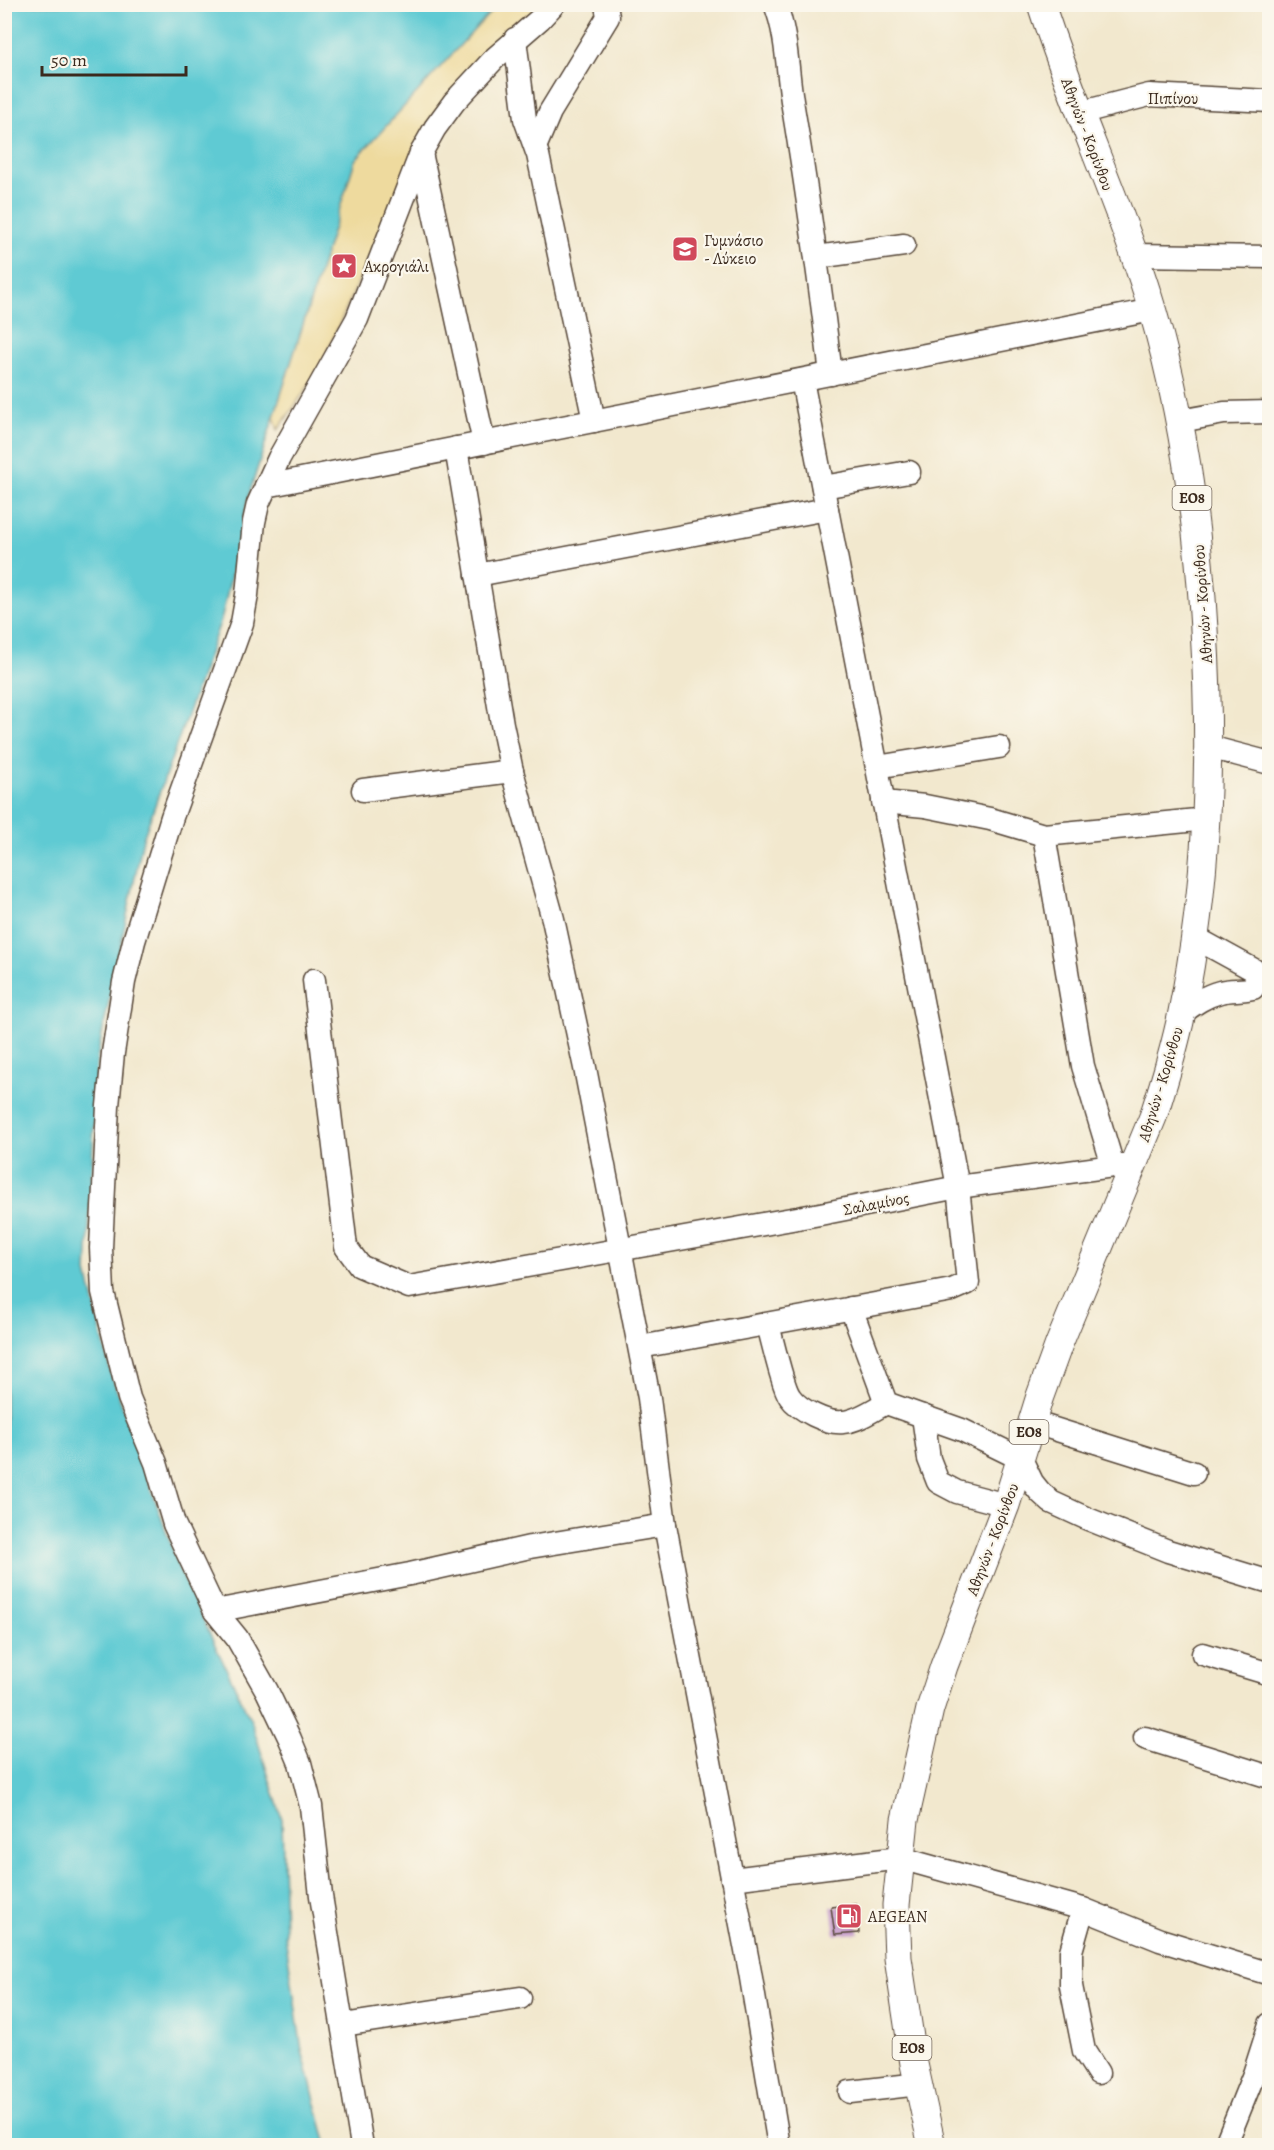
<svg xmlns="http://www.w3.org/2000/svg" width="1274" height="2150" viewBox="0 0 1274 2150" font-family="Alegreya,serif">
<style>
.sand{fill:#eeda9e;stroke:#94825e;stroke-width:1.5}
.water{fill:#5ecad3;stroke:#4c7a78;stroke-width:1.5}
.building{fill:#c397c9}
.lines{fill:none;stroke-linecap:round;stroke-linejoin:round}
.minor-casing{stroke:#564638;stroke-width:25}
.major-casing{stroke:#564638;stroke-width:29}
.minor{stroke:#fff;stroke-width:22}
.major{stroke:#fff;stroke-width:27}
.labels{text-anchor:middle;stroke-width:4.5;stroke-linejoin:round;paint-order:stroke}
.shield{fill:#fbf7ec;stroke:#75685c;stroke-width:1.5}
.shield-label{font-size:15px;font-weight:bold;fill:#3b2a1e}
.street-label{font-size:16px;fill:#3b2a1e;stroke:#fbf7ec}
.poi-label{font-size:16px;fill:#3b2a1e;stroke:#fbf7ec;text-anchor:start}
</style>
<rect width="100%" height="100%" fill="#fbf7ec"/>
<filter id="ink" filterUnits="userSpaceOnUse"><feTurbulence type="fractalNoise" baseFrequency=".0167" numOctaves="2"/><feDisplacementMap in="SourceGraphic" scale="12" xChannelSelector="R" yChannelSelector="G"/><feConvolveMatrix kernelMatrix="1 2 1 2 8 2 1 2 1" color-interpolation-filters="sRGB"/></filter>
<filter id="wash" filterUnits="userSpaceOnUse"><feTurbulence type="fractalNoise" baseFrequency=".008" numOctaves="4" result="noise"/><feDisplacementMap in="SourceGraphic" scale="24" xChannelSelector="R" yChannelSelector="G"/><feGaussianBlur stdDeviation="1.35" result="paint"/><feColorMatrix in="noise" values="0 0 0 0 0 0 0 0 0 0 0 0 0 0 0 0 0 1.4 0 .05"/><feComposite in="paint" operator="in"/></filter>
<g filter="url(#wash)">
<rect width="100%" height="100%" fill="#f2e8ce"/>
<path class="sand" d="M 497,5 L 544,5 L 431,118 L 318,372 L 278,430 L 274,417 L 355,160 Z"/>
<path class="water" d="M 5,5 L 497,5 L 355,160 L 248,498 L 222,617 L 143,839 L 97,1058 L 87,1273 L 111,1374 L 180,1571 L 252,1723 L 282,1819 L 285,1935 L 302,2051 L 327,2145 L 5,2146 Z"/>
<g id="blocks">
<path class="building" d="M 856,1904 L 859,1933 L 835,1935 L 831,1907 Z"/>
</g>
</g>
<g filter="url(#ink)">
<use href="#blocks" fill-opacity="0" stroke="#564638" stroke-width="1.5"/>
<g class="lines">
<defs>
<g id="minor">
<path d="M 775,4 C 788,36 787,74 793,107 C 808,196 820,285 831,374"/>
<path d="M 515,39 L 525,119 L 538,155 L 594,421"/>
<path d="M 1079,113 L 1149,95 L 1270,101"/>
<path d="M 536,145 L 550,112 L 608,17 L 606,4"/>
<path d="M 421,153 L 484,443"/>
<path d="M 1134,255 L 1270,257"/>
<path d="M 817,257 L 904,245"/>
<path d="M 1180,421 L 1224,413 L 1270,412"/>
<path d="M 456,448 L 502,724 L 512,771 L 553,919 L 585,1068 L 649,1398 L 665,1525 L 750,1972 L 779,2146"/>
<path d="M 266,486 L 1152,310"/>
<path d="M 823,487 L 909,472"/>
<path d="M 477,575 L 827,509"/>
<path d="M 1209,747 L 1270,763"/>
<path d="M 877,767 L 999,747"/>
<path d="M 363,790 L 512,771"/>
<path d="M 883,802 L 925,806 L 990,819 L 1044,835 L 1207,819"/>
<path d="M 1044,835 L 1083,1066 L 1113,1166"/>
<path d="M 314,980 L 346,1247 L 360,1266 L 409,1287 L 820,1214 L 958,1187 L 1113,1166 L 1134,1165"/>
<path d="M 1182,1013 C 1194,1004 1205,996 1220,992 C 1231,989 1242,991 1253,988 C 1257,981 1257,977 1254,970 L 1203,942 L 1195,933"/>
<path d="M 851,1308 L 886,1403 L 962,1430 L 1021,1459 L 1032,1482 L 1040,1492 L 1051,1502 L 1088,1519 L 1168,1551 L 1270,1582"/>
<path d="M 768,1325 C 772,1339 783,1388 790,1397 C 799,1410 827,1424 843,1422 C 858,1421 873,1410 886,1403"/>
<path d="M 640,1347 L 952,1290 L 968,1283 L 958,1187 L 802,380"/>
<path d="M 923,1416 L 929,1459 L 938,1482 L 957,1492 L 1006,1505"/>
<path d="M 1032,1422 L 1194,1473"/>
<path d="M 215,1611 L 410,1574 L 530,1547 L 665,1525"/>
<path d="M 1203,1654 L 1270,1674"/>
<path d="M 1145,1738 L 1270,1777"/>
<path d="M 732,1879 L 900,1858 L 1083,1909 L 1160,1940 L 1270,1974"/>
<path d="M 1083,1909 L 1071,1951 L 1071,1986 L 1084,2051 L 1098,2073"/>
<path d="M 343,2025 L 520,1998"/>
<path d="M 850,2092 L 919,2084"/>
<path d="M 362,2146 L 321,1896 L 311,1806 L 300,1763 L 290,1739 L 267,1691 L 237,1638 L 215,1611 L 174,1524 L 156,1463 L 129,1398 L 103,1292 L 101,1248 L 108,1106 L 113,1053 L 124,982 L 134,941 L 172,817 L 242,623 L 247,595 L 254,522 L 258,504 L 279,458 L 357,319 L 421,153 L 435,128 L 454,102 L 495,58 L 540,19 L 554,4"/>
<path d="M 1225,2146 L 1254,2074 L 1270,2024"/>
</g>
<path id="major" d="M 932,2146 L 914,2064 L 898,1958 L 896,1905 L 905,1820 L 930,1709 L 944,1666 L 1006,1505 L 1040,1396 L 1059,1344 L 1153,1117 C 1164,1083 1175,1048 1182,1012 C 1208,884 1212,760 1204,629 C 1198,522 1183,415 1153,312 C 1122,208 1074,108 1041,4"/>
</defs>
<use href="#minor" class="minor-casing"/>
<use href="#major" class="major-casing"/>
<use href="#minor" class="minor"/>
<use href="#major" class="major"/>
</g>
</g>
<defs>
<symbol id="school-square" viewBox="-11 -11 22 22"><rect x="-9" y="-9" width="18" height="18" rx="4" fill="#d1495b" stroke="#fbf7ec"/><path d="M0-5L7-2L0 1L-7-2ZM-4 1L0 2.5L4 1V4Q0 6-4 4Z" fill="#fff"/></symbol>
<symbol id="sight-square" viewBox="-11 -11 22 22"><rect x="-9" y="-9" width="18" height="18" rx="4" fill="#d1495b" stroke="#fbf7ec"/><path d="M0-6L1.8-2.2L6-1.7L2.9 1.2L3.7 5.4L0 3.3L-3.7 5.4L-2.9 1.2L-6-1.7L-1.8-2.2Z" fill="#fff"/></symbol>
<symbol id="fuel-square" viewBox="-11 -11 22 22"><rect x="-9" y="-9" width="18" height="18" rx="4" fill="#d1495b" stroke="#fbf7ec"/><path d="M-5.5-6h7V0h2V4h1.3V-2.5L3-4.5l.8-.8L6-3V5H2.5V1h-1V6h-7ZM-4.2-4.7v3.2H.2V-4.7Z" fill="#fff"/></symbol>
</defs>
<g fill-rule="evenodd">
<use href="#school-square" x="670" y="234" width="30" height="30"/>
<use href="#sight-square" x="329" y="251" width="30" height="30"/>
<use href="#fuel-square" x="834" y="1901" width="30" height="30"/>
</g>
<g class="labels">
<g class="shield">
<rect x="1172.5" y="486" width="39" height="24" rx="4.5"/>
<rect x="1009.5" y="1420" width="39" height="24" rx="4.5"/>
<rect x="892.5" y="2036" width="39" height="24" rx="4.5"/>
</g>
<g class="shield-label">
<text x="1192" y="503">ΕΟ8</text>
<text x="1029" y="1437">ΕΟ8</text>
<text x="912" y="2053">ΕΟ8</text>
</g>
<g class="street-label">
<text x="1173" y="104">Πιπίνου</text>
<text transform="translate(1088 134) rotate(69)" y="6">Αθηνών - Κορίνθου</text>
<text transform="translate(1202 604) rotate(-94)" y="6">Αθηνών - Κορίνθου</text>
<text transform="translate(1160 1084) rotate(-73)" y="6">Αθηνών - Κορίνθου</text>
<text transform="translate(876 1203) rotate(-11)" y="6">Σαλαμίνος</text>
<text transform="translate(992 1539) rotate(-69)" y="6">Αθηνών - Κορίνθου</text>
</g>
<g class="poi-label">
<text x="704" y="246">Γυμνάσιο<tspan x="704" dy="18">- Λύκειο</tspan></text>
<text x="364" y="272">Ακρογιάλι</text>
<text x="868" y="1922">AEGEAN</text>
</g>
</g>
<rect width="1274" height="2150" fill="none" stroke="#fbf7ec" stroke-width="24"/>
<path d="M42 66v9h144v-9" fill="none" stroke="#3b2a1e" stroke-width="3"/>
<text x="51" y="66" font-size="18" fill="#3b2a1e" stroke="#fbf7ec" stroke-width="4.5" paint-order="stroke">50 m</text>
</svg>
